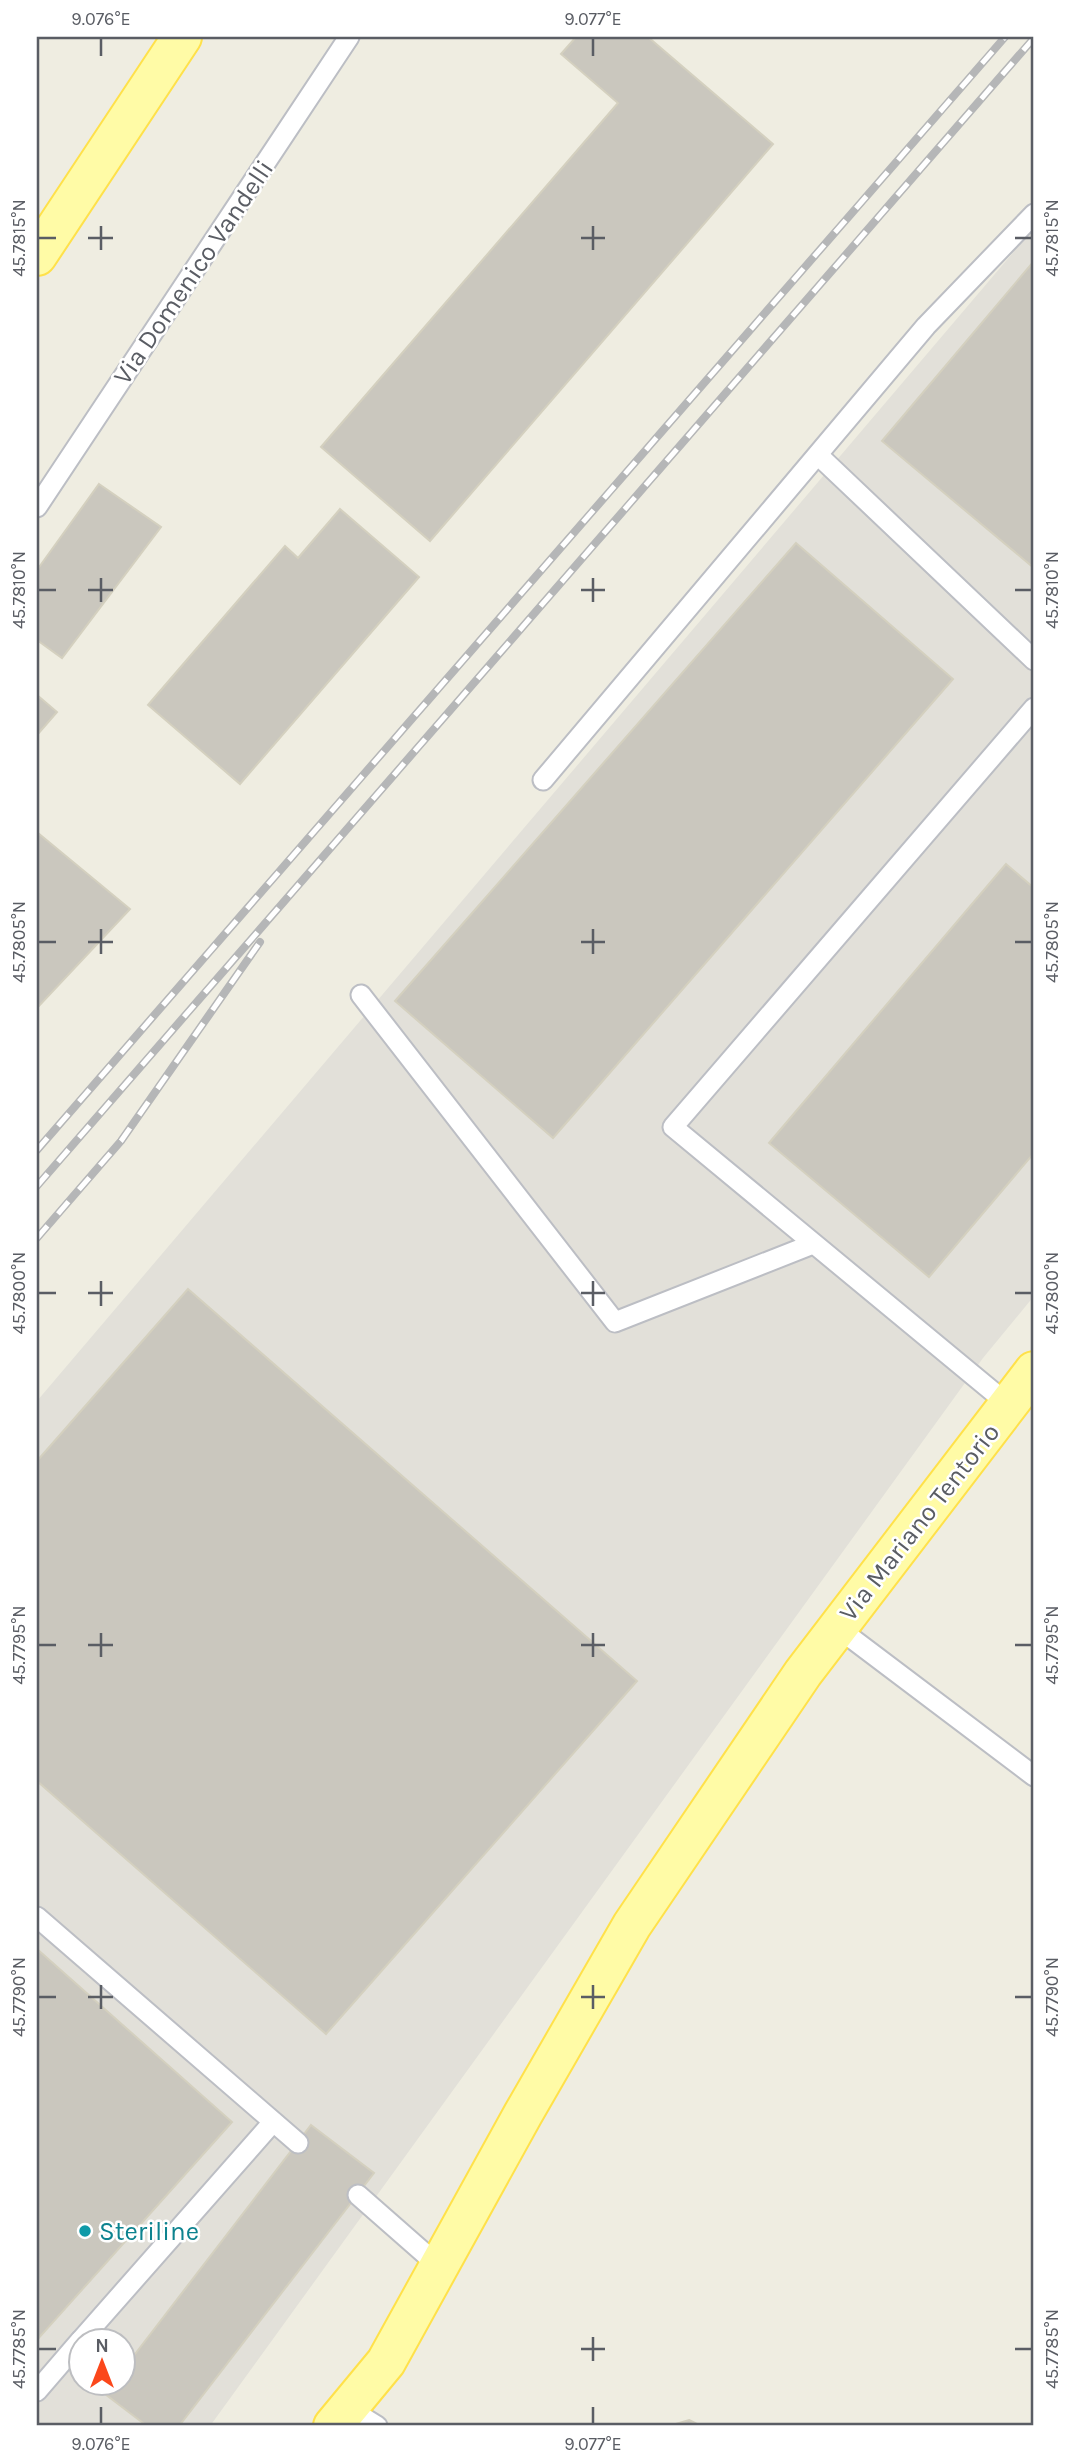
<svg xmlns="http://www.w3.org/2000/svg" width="1071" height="2463" viewBox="0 0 1071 2463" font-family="Karla,sans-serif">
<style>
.industrial{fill:#e2e0d9;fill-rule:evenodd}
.building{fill:#cac7be;stroke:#d4d0bf;stroke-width:2}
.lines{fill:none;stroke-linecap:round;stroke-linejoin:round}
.service-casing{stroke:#bcbec4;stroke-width:23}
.primary-casing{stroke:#ffe14a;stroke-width:42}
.service{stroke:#fff;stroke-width:19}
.primary{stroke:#fffba6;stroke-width:38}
.rail-casing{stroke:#b5b6b7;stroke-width:8}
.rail{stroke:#fff;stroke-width:5;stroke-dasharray:16;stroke-linecap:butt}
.ticks{fill:none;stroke:#5a5d64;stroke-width:2.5}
.culture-dot{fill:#0f9aa8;stroke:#fff;stroke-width:2.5}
.labels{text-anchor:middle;stroke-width:5;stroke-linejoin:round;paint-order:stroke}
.street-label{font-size:26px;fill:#5a5d64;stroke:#fff}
.culture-label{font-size:26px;fill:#0d838f;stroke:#fff;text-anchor:start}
.neatline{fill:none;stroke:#5a5d64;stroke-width:2.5}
.ticks-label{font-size:18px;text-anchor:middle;fill:#5a5d64}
</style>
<rect width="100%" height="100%" fill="#efede1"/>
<path class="industrial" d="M 1034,228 L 1034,1296 L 983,1358 L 210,2426 L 37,2426 L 37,1401 ZM 80,2340 L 122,2340 L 122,2382 L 80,2382 Z"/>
<g class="building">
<path d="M 576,37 L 648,37 L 773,144 L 430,541 L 321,447 L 618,103 L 561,54 Z"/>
<path d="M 1034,261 L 1034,568 L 882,441 Z"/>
<path d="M 99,484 L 161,527 L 62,658 L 37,640 L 37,570 Z"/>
<path d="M 340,509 L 419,577 L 240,784 L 148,705 L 285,546 L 298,558 Z"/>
<path d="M 796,543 L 953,679 L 553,1138 L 395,1001 Z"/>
<path d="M 37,695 L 57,712 L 37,735 Z"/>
<path d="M 38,833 L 130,909 L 37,1008 L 37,834 Z"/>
<path d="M 1006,864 L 1034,888 L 1034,1153 L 929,1277 L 769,1143 Z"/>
<path d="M 188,1289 L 637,1681 L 326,2034 L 37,1781 L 37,1461 Z"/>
<path d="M 37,1949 L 232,2122 L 37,2340 Z"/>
<path d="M 311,2125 L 374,2173 L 179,2426 L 147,2426 L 105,2394 L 113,2382 L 122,2382 L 122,2371 Z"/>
<path d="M 689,2420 L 701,2426 L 669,2426 Z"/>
</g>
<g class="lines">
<defs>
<g id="service">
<path d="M 818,455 L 1034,660"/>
<path d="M 37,507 L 349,37"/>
<path d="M 543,780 L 926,326 L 1034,214"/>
<path d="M 361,995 L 615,1322 L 813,1244"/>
<path d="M 1009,1405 L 673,1127 L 1034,708"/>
<path d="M 838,1628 L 1034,1776"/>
<path d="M 37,1917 L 298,2143"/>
<path d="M 358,2195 L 440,2267"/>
<path d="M 81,2340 L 273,2122"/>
<path d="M 37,2391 L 80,2341"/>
<path d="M 348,2408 L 377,2426"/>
</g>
<g id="primary">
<path d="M 37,256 L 182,37"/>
<path d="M 333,2426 L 386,2362 L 523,2114 L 632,1925 L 803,1673 L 1034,1371"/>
</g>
</defs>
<use href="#service" class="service-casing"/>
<use href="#primary" class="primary-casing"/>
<use href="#service" class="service"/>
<use href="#primary" class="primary"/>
<defs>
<g id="rail">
<path d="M 37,1150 L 1005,37"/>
<path d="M 37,1186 L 1034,38"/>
<path d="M 37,1238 L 121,1141 L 260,942"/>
</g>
</defs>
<use href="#rail" class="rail-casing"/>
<use href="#rail" class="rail"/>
</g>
<path class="ticks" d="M 101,38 L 101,56M 593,38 L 593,56M 101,226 L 101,250M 593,226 L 593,250M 38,238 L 56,238M 88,238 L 113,238M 581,238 L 605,238M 1015,238 L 1032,238M 101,578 L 101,602M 593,578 L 593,602M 38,590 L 56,590M 88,590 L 113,590M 581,590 L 605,590M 1015,590 L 1032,590M 101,929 L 101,954M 593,929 L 593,954M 38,942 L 56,942M 88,942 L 113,942M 581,942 L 605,942M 1015,942 L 1032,942M 101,1281 L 101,1306M 593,1281 L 593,1306M 38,1293 L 56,1293M 88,1293 L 113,1293M 581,1293 L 605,1293M 1015,1293 L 1032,1293M 101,1633 L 101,1657M 593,1633 L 593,1657M 38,1645 L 56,1645M 88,1645 L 113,1645M 581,1645 L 605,1645M 1015,1645 L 1032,1645M 101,1985 L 101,2009M 593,1985 L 593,2009M 38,1997 L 56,1997M 88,1997 L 113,1997M 581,1997 L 605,1997M 1015,1997 L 1032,1997M 593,2337 L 593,2361M 38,2349 L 56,2349M 581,2349 L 605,2349M 1015,2349 L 1032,2349M 101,2407 L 101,2424M 593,2407 L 593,2424"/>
<circle class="culture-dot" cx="85" cy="2231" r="7"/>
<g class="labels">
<g class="street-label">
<text transform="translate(193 272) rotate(-56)" y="9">Via Domenico Vandelli</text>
<text transform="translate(919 1522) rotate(-52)" y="9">Via Mariano Tentorio</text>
</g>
<g class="culture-label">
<text x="99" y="2240">Steriline</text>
</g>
</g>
<rect width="1071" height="2463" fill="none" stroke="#ffffff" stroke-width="77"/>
<g transform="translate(102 2362)"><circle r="33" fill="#ffffff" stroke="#bdbec1" stroke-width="2"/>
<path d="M0-5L12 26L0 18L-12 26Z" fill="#fb471b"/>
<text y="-10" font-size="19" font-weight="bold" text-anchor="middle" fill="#5a5d64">N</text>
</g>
<rect x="38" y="38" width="994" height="2386" class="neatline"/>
<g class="ticks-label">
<text x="101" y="25">9.076°E</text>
<text x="593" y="25">9.077°E</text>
<text transform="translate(19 238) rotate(-90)" y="6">45.7815°N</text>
<text transform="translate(1052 238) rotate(-90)" y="6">45.7815°N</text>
<text transform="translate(19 590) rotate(-90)" y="6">45.7810°N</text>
<text transform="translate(1052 590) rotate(-90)" y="6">45.7810°N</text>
<text transform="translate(19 942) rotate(-90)" y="6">45.7805°N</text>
<text transform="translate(1052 942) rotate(-90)" y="6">45.7805°N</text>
<text transform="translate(19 1293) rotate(-90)" y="6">45.7800°N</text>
<text transform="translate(1052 1293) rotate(-90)" y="6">45.7800°N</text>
<text transform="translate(19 1645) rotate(-90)" y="6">45.7795°N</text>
<text transform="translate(1052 1645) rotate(-90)" y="6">45.7795°N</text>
<text transform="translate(19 1997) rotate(-90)" y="6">45.7790°N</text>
<text transform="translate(1052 1997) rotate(-90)" y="6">45.7790°N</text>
<text transform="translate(19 2349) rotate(-90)" y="6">45.7785°N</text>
<text transform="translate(1052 2349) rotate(-90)" y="6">45.7785°N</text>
<text x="101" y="2450">9.076°E</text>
<text x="593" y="2450">9.077°E</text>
</g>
</svg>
